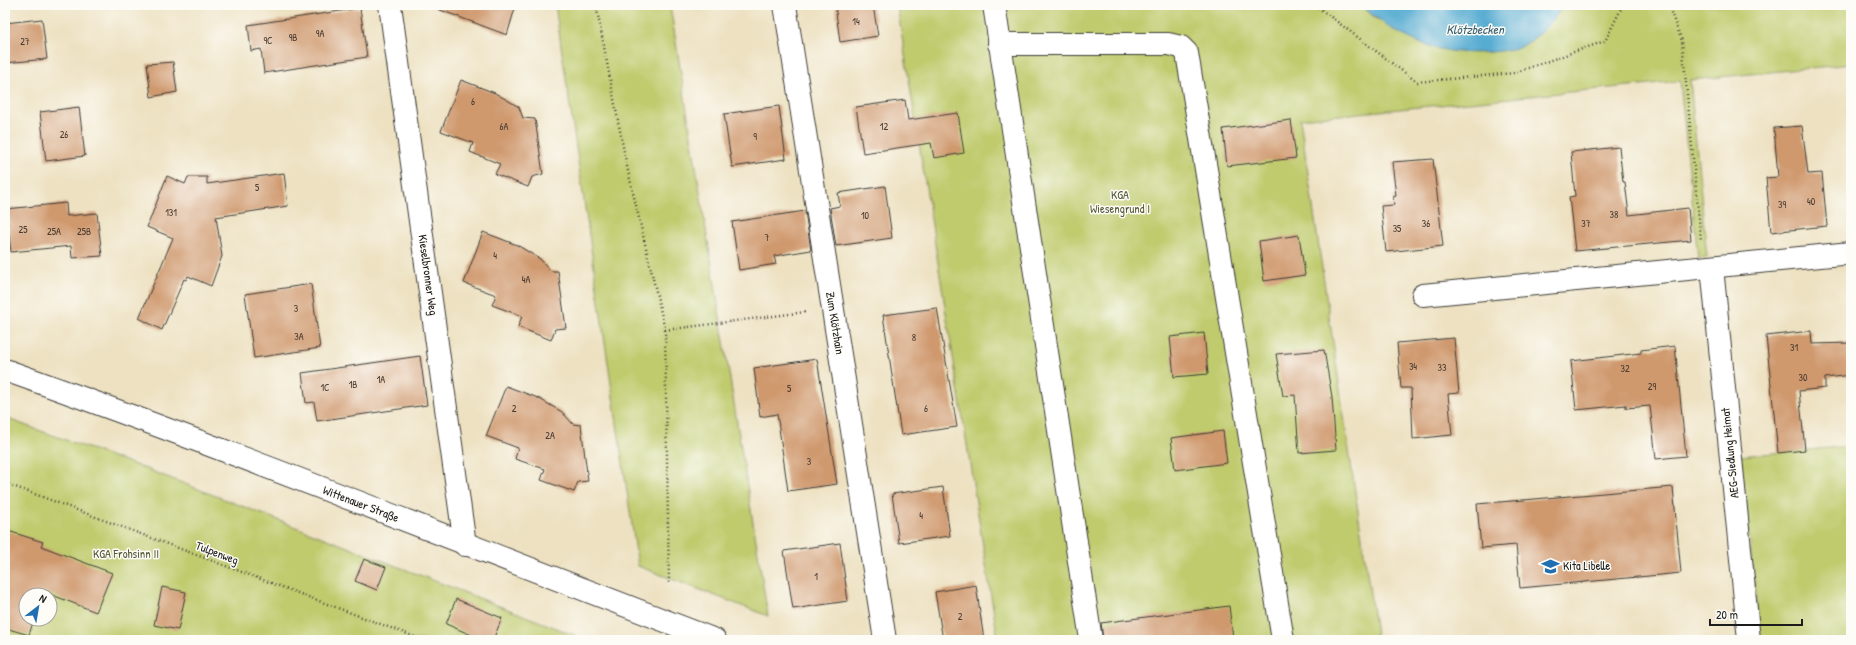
<svg xmlns="http://www.w3.org/2000/svg" width="1856" height="645" viewBox="0 0 1856 645" font-family="'Patrick Hand',sans-serif">
<style>
.green{fill:#bfcb6d;stroke:#6e7444;fill-rule:evenodd}
.water{fill:#56acd2;stroke:#396477}
.building{fill:#cf986d}
.lines{fill:none;stroke-linecap:round;stroke-linejoin:round}
.minor-casing{stroke:#3b3a35;stroke-width:24}
.path{stroke:#3b3a35;stroke-width:2.5;stroke-dasharray:1 3;stroke-linecap:butt}
.minor{stroke:#fff;stroke-width:22}
.labels{text-anchor:middle;stroke-width:3;stroke-linejoin:round;paint-order:stroke}
.number-label{font-size:10px;fill:#493b30}
.park-label{font-size:12px;fill:#555938;stroke:#fdfcf7}
.street-label{font-size:12px;fill:#1c1c1c;stroke:#fdfcf7}
.poi-label{font-size:12px;fill:#1c1c1c;stroke:#fdfcf7;text-anchor:start}
.water-label{font-size:13px;font-style:italic;fill:#365d6e;stroke:#fdfcf7}
</style>
<rect width="100%" height="100%" fill="#fdfcf7"/>
<filter id="ink" filterUnits="userSpaceOnUse"><feTurbulence type="fractalNoise" baseFrequency=".025" numOctaves="2"/><feDisplacementMap in="SourceGraphic" scale="8" xChannelSelector="R" yChannelSelector="G"/><feConvolveMatrix kernelMatrix="1 2 1 2 8 2 1 2 1" color-interpolation-filters="sRGB"/></filter>
<filter id="wash" filterUnits="userSpaceOnUse"><feTurbulence type="fractalNoise" baseFrequency=".012" numOctaves="4" result="noise"/><feDisplacementMap in="SourceGraphic" scale="16" xChannelSelector="R" yChannelSelector="G"/><feGaussianBlur stdDeviation="0.9" result="paint"/><feColorMatrix in="noise" values="0 0 0 0 0 0 0 0 0 0 0 0 0 0 0 0 0 1.4 0 .05"/><feComposite in="paint" operator="in"/></filter>
<g filter="url(#wash)">
<rect width="100%" height="100%" fill="#ede1c1"/>
<g class="green">
<path d="M 555,5 L 670,5 L 768,616 L 638,566 Z"/>
<path d="M 897,5 L 1361,5 L 1375,18 L 1420,43 L 1539,33 L 1565,5 L 1851,5 L 1851,64 L 1690,80 L 1707,257 L 1698,258 L 1680,81 L 1300,119 L 1377,640 L 998,640 Z"/>
<path d="M 5,418 L 149,470 L 587,640 L 5,640 ZM 26,595 L 50,595 L 50,619 L 26,619 Z"/>
<path d="M 1851,446 L 1851,640 L 1760,640 L 1741,456 Z"/>
</g>
<path class="water" d="M 1361,5 L 1565,5 C 1553,19 1540,36 1524,45 C 1513,50 1502,51 1491,52 C 1440,57 1398,39 1361,5 Z"/>
<g id="blocks">
<g class="building">
<path d="M 435,5 L 516,5 L 507,35 L 435,8 Z"/>
<path d="M 835,5 L 873,5 L 878,36 L 840,42 Z"/>
<path d="M 360,8 L 367,57 L 264,73 L 261,49 L 251,51 L 248,25 Z"/>
<path d="M 42,19 L 47,59 L 5,63 L 5,23 Z"/>
<path d="M 173,62 L 177,92 L 151,97 L 147,64 Z"/>
<path d="M 461,80 L 495,93 L 519,107 L 523,118 L 535,119 L 543,174 L 532,177 L 528,187 L 495,174 L 500,164 L 470,152 L 473,143 L 441,131 Z"/>
<path d="M 905,100 L 908,120 L 958,113 L 964,153 L 934,158 L 931,143 L 863,153 L 856,107 Z"/>
<path d="M 779,106 L 786,159 L 732,167 L 724,114 Z"/>
<path d="M 79,107 L 85,156 L 46,161 L 40,112 Z"/>
<path d="M 1291,120 L 1296,158 L 1227,166 L 1223,129 Z"/>
<path d="M 1802,126 L 1808,174 L 1822,173 L 1827,226 L 1771,232 L 1766,178 L 1778,177 L 1774,128 Z"/>
<path d="M 1619,147 L 1623,182 L 1625,182 L 1629,215 L 1688,208 L 1691,240 L 1575,251 L 1569,197 L 1575,196 L 1571,152 Z"/>
<path d="M 1433,159 L 1443,246 L 1386,252 L 1381,206 L 1394,205 L 1393,197 L 1396,196 L 1392,162 Z"/>
<path d="M 284,173 L 288,206 L 216,217 L 222,256 L 211,286 L 188,276 L 186,280 L 184,279 L 162,330 L 139,318 L 173,238 L 147,227 L 167,176 L 185,184 L 188,177 L 207,177 L 207,184 Z"/>
<path d="M 885,186 L 892,238 L 836,246 L 830,208 L 840,206 L 838,193 Z"/>
<path d="M 66,203 L 67,216 L 97,213 L 102,256 L 72,258 L 71,246 L 11,252 L 6,209 Z"/>
<path d="M 805,211 L 811,250 L 774,256 L 776,264 L 739,270 L 732,222 Z"/>
<path d="M 483,232 L 517,245 L 540,259 L 551,271 L 558,271 L 566,328 L 555,329 L 551,340 L 518,327 L 522,316 L 492,305 L 496,295 L 464,283 Z"/>
<path d="M 1299,235 L 1305,275 L 1264,281 L 1259,241 Z"/>
<path d="M 311,284 L 320,348 L 254,358 L 245,294 Z"/>
<path d="M 937,308 L 957,427 L 901,435 L 883,315 Z"/>
<path d="M 1811,331 L 1812,344 L 1851,343 L 1851,375 L 1825,378 L 1825,388 L 1799,391 L 1805,450 L 1778,453 L 1766,336 Z"/>
<path d="M 1204,333 L 1208,374 L 1174,377 L 1170,337 Z"/>
<path d="M 1454,338 L 1459,393 L 1448,394 L 1452,435 L 1413,439 L 1411,388 L 1401,388 L 1397,343 Z"/>
<path d="M 1675,346 L 1686,456 L 1656,459 L 1650,406 L 1626,408 L 1626,405 L 1576,410 L 1571,361 L 1641,353 L 1641,350 Z"/>
<path d="M 1324,350 L 1332,397 L 1336,450 L 1299,453 L 1295,395 L 1283,396 L 1276,354 Z"/>
<path d="M 420,356 L 427,405 L 317,421 L 314,402 L 306,403 L 302,373 Z"/>
<path d="M 817,359 L 837,484 L 788,491 L 777,414 L 760,417 L 754,368 Z"/>
<path d="M 506,386 L 538,398 L 562,412 L 573,424 L 581,425 L 588,481 L 578,482 L 574,492 L 541,480 L 545,469 L 515,459 L 518,448 L 486,436 Z"/>
<path d="M 1223,431 L 1227,463 L 1175,470 L 1171,438 Z"/>
<path d="M 943,487 L 950,536 L 899,543 L 892,494 Z"/>
<path d="M 1673,487 L 1681,573 L 1520,588 L 1516,545 L 1481,548 L 1477,504 Z"/>
<path d="M 5,530 L 43,542 L 41,546 L 112,573 L 96,612 L 42,591 L 41,595 L 26,595 L 26,619 L 34,619 L 29,635 L 5,628 Z"/>
<path d="M 840,543 L 848,601 L 793,609 L 784,551 Z"/>
<path d="M 364,559 L 386,567 L 377,590 L 355,581 Z"/>
<path d="M 976,585 L 984,640 L 943,640 L 935,592 Z"/>
<path d="M 162,587 L 186,592 L 178,630 L 154,625 Z"/>
<path d="M 456,599 L 502,618 L 493,640 L 483,640 L 446,624 Z"/>
<path d="M 1229,606 L 1233,638 L 1218,640 L 1103,640 L 1101,623 Z"/>
</g>
</g>
</g>
<g filter="url(#ink)">
<use href="#blocks" fill-opacity="0" stroke="#3b3a35" stroke-width="1"/>
<g class="lines">
<defs>
<g id="minor">
<path d="M 390,5 L 465,545"/>
<path d="M 785,5 L 885,640"/>
<path d="M 994,5 L 1091,640"/>
<path d="M 999,44 L 1168,44 L 1181,47 L 1187,53 L 1283,640"/>
<path d="M 1712,267 L 1749,640"/>
<path d="M 1423,295 L 1851,253"/>
<path d="M 5,370 C 244,455 479,550 715,640"/>
</g>
</defs>
<use href="#minor" class="minor-casing"/>
<g class="path">
<path d="M 596,5 L 626,162 L 665,330 L 669,585"/>
<path d="M 1315,5 L 1417,82 L 1514,73 L 1605,41 L 1623,5"/>
<path d="M 1668,5 L 1682,41 L 1701,241"/>
<path d="M 665,330 L 805,312"/>
<path d="M 5,483 L 423,640"/>
</g>
<use href="#minor" class="minor"/>
</g>
</g>
<defs>
<symbol id="school-bare" viewBox="-9 -9 18 18"><path d="M0-5L7-2L0 1L-7-2ZM-4 1L0 2.5L4 1V4Q0 6-4 4Z" fill="#1f6fb2" stroke="#fdfcf7" stroke-width="2.5" paint-order="stroke"/></symbol>
</defs>
<g fill-rule="evenodd">
<use href="#school-bare" x="1538" y="554" width="25" height="25"/>
</g>
<g class="labels">
<g class="number-label">
<text x="856" y="25">14</text>
<text x="320" y="37">9A</text>
<text x="293" y="41">9B</text>
<text x="268" y="44">9C</text>
<text x="25" y="45">27</text>
<text x="473" y="105">6</text>
<text x="504" y="130">6A</text>
<text x="884" y="130">12</text>
<text x="64" y="138">26</text>
<text x="755" y="140">9</text>
<text x="257" y="191">5</text>
<text x="1811" y="205">40</text>
<text x="1782" y="208">39</text>
<text x="171" y="216">131</text>
<text x="1614" y="218">38</text>
<text x="865" y="219">10</text>
<text x="1426" y="227">36</text>
<text x="1586" y="227">37</text>
<text x="1397" y="232">35</text>
<text x="23" y="233">25</text>
<text x="54" y="235">25A</text>
<text x="84" y="235">25B</text>
<text x="767" y="241">7</text>
<text x="495" y="259">4</text>
<text x="526" y="283">4A</text>
<text x="296" y="312">3</text>
<text x="299" y="340">3A</text>
<text x="914" y="341">8</text>
<text x="1794" y="351">31</text>
<text x="1413" y="370">34</text>
<text x="1442" y="371">33</text>
<text x="1625" y="372">32</text>
<text x="1803" y="381">30</text>
<text x="381" y="383">1A</text>
<text x="353" y="388">1B</text>
<text x="1652" y="390">29</text>
<text x="325" y="391">1C</text>
<text x="789" y="392">5</text>
<text x="514" y="412">2</text>
<text x="926" y="412">6</text>
<text x="550" y="439">2A</text>
<text x="809" y="465">3</text>
<text x="921" y="519">4</text>
<text x="816" y="580">1</text>
<text x="960" y="620">2</text>
</g>
<g class="park-label">
<text x="1120" y="199">KGA<tspan x="1120" dy="14">Wiesengrund I</tspan></text>
<text x="126" y="558">KGA Frohsinn II</text>
</g>
<g class="street-label">
<text transform="translate(428 275) rotate(82)" y="4">Kieselbronner Weg</text>
<text transform="translate(835 323) rotate(81)" y="4">Zum Klötzhain</text>
<text transform="translate(1730 453) rotate(-96)" y="4">AEG-Siedlung Heimat</text>
<text transform="translate(361 504) rotate(21)" y="4">Wittenauer Straße</text>
<text transform="translate(217 553) rotate(21)" y="4">Tulpenweg</text>
</g>
<g class="poi-label">
<text x="1563" y="570">Kita Libelle</text>
</g>
<g class="water-label">
<text x="1475" y="34">Klötzbecken</text>
</g>
</g>
<rect width="1856" height="645" fill="none" stroke="#fdfcf7" stroke-width="20"/>
<g transform="translate(38 607) rotate(31)"><circle r="19" fill="#fdfcf7" stroke="#a3a29f"/>
<path d="M0-3L7 15L0 10L-7 15Z" fill="#1f6fb2"/>
<text y="-6" font-size="11" font-weight="bold" text-anchor="middle" fill="#1c1c1c">N</text>
</g>
<path d="M1710 619v6h92v-6" fill="none" stroke="#1c1c1c" stroke-width="2"/>
<text x="1716" y="619" font-size="12" fill="#1c1c1c" stroke="#fdfcf7" stroke-width="3" paint-order="stroke">20 m</text>
</svg>
